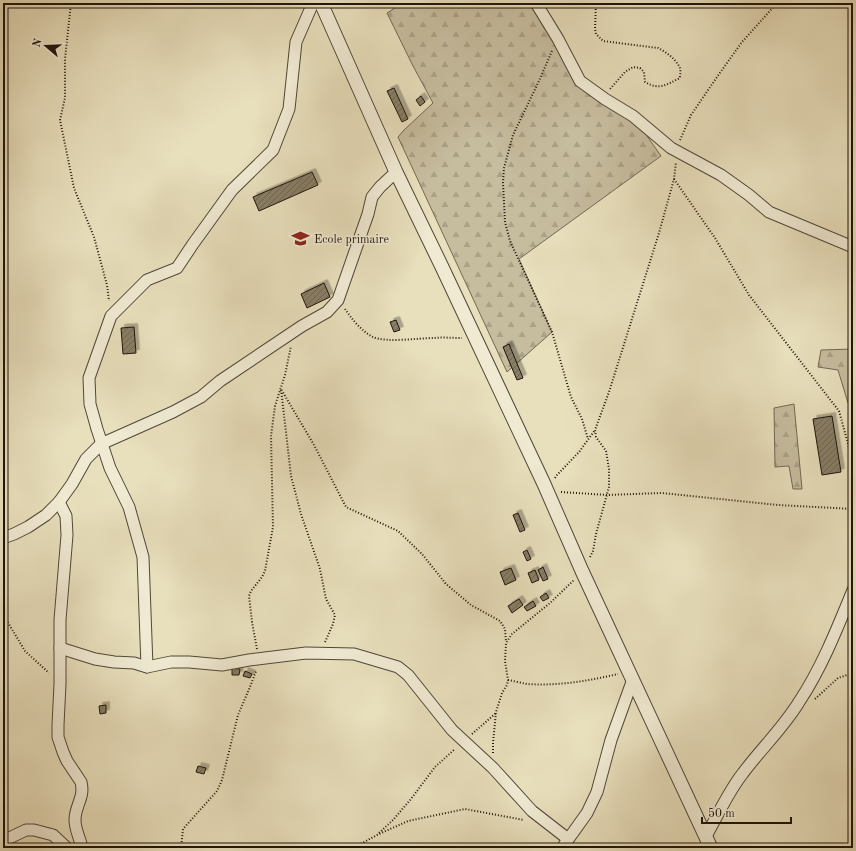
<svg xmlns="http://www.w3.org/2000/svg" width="856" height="851" viewBox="0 0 856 851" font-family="'Old Standard TT',serif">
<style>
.forest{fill:url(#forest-firs);stroke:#726854}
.building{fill:url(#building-hatch);stroke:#1e1409;filter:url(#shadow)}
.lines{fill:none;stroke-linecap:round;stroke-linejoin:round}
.minor-casing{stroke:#504736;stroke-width:13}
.tertiary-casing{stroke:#504736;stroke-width:15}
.path{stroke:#1e1409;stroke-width:2;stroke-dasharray:1 2;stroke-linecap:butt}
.minor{stroke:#f0ead3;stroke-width:11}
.tertiary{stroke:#f0ead3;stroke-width:13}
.labels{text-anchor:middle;stroke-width:3;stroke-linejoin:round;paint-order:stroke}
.poi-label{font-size:12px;fill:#1e1409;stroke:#f0ead3;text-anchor:start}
</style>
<defs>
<pattern id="forest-firs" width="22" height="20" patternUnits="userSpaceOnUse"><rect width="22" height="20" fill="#c6bc9e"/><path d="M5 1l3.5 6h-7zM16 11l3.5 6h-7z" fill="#aaa187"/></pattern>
<pattern id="building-hatch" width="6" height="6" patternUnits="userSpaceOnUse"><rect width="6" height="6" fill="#877e66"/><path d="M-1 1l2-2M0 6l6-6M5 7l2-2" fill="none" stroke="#6e6652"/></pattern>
<filter id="shadow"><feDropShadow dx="3.5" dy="-3.5" stdDeviation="0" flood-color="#0004"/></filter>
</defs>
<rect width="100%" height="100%" fill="#e8dfbc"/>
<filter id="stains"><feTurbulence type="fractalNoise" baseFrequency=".005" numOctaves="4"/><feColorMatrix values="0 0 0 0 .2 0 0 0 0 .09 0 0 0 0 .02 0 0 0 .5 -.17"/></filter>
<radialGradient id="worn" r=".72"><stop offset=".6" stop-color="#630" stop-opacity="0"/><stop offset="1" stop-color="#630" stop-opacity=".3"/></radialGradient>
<g class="forest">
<path d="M 403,3 L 536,3 L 580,81 L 633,116 L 661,156 L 519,259 L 552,332 L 507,372 L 398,137 L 404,130 L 433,103 L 413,66 L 387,13 Z"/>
<path d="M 853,349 L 853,402 L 848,403 L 838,370 L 818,367 L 821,350 Z"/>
<path d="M 794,404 L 802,489 L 793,489 L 789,466 L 775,467 L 774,408 Z"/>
</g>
<g class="building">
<path d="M 394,88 L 408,119 L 402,122 L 387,91 Z"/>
<path d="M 421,96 L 425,102 L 420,106 L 416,100 Z"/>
<path d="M 312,172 L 318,185 L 259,211 L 253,197 Z"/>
<path d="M 324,283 L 330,297 L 307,308 L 301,294 Z"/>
<path d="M 396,320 L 400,330 L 394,332 L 390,322 Z"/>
<path d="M 134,327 L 136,353 L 123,354 L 121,328 Z"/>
<path d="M 509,344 L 523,378 L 517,380 L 503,347 Z"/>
<path d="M 832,416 L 841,472 L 822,475 L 813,419 Z"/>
<path d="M 518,513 L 525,530 L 520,532 L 513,515 Z"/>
<path d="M 527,550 L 531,559 L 527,561 L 523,552 Z"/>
<path d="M 543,567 L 548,579 L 543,581 L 538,570 Z"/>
<path d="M 511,568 L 516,580 L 505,585 L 500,572 Z"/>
<path d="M 535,570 L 539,580 L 532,583 L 528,573 Z"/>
<path d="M 546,593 L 549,598 L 543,601 L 540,597 Z"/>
<path d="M 519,599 L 523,605 L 512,613 L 508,606 Z"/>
<path d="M 533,601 L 536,606 L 527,611 L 524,607 Z"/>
<path d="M 232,668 L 240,669 L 239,675 L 232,675 Z"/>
<path d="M 245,671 L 252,674 L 250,678 L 243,676 Z"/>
<path d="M 106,705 L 106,713 L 100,714 L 99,706 Z"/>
<path d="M 198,766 L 206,768 L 204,774 L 196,772 Z"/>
</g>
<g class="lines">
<defs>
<g id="minor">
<path d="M 536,3 L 558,39 L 580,81 L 605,99 L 633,116 L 671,148 L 721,175 L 749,195 L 769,212 L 853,247"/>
<path d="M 59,502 L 66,516 L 67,535 L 60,620 L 60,684 L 58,725 L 58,737 L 63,752 L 67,761 L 81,782 C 85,798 75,805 75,820 C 75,830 80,838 82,848"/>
<path d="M 3,538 L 14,534 L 28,527 L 46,515 L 59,502 L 72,484 L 86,459 L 101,444 L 173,412 L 201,397 L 220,381 L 302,326 L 327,312 L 338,300 L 368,214 L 372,197 L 380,187 L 396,172"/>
<path d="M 60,648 L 95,659 L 114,662 L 134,663 L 147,667 L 171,662 L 189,662 L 222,665 L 249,660 L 306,653 L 354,654 L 398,667 L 408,675 L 452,730 L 493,768 L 532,811 L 568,839"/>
<path d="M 147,667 L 143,557 L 129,507 L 110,468 L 97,429 L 90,404 L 89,378 L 111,316 L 147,280 L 177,268 L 193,244 L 232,190 L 273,150 L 289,109 L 296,42 L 313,3"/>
<path d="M 706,836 C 718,815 728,792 743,773 C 761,749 783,728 799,702 C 822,667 837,629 853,590"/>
<path d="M 3,841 L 26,830 L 34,830 L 53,835 L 67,848"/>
<path d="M 562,848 L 587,813 L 597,792 L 611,740 L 633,679"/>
</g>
<path id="tertiary" d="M 321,3 L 396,172 L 442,267 L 544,484 L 582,571 L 711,848"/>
</defs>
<use href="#minor" class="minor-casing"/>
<use href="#tertiary" class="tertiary-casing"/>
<g class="path">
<path d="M 71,3 L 65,59 L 65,98 L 60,120 L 74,188 L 94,237 L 107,285 L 109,301"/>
<path d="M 596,3 L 595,29 L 596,34 L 603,41 L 658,48 C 666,52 676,59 680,68 C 681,71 680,74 680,78 C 667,84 660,91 645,82 L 644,72 L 640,68 L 633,67 L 625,72 L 610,89"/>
<path d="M 552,51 L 539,81 L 513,135 L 504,168 L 503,183 L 505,222 L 510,241 L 552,332 L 571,397 L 582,419 L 588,439"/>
<path d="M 680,140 L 691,115 L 717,77 L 742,42 L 777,3"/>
<path d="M 674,179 L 715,238 L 749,295 L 839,411 L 853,462"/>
<path d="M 345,309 C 352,319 361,331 373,337 C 386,343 418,338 434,338 C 443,337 452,338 462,338"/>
<path d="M 555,478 L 557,475 L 579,452 L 595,430"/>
<path d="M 561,492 L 607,495 L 662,493 L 778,505 L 853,509"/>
<path d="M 590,557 L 593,551 L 596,534 L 609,487 L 609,469 L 606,451 L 596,437 L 595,430 L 609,392 L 659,233 L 674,179 L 676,162"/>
<path d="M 3,608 L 7,621 L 25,651 L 49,673"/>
<path d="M 325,642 L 333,624 L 335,615 L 326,599 L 320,569 L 301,514 L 291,476 L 281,389 L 314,445 L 346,507 L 398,531 L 422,554 L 446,584 L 471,605 L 500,621 L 505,629 L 506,642"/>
<path d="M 257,649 L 252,622 L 249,596 L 251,591 L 262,577 L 265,571 L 273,527 L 271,436 L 275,406 L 285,375 L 291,346"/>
<path d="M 508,680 C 514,681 521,683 527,684 C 558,686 588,681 618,674"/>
<path d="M 815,699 L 838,678 L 853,673"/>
<path d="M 472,734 L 496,713"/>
<path d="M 493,753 L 493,743 L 496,712 L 502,693 L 507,685 L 508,680 L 505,661 L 506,643 L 512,634 L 550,603 L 574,580"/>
<path d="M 379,833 L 393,820 L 411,799 L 435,767 L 455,749"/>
<path d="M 181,848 L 183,829 L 217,791 L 222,780 L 238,715 L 250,687 L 256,671"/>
<path d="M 353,848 L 377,835 L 408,821 L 465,809 L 524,820"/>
</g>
<use href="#minor" class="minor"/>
<use href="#tertiary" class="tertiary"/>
</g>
<defs>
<symbol id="school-bare" viewBox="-9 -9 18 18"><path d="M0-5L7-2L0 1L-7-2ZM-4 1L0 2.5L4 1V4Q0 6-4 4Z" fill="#8f2418" stroke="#f0ead3" stroke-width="2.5" paint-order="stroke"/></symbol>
</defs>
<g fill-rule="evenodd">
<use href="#school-bare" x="288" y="226" width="25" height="25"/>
</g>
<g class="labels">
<g class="poi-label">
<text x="314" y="243">Ecole primaire</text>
</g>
</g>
<rect width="856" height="851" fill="none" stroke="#e8dfbc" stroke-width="16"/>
<rect x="4" y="4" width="848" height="843" fill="none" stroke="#1e1409" stroke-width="2"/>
<rect x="8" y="8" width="840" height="835" fill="none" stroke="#1e1409"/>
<g transform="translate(46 46) rotate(289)" stroke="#f0ead3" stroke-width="3" paint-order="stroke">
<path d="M0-3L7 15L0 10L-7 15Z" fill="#1e1409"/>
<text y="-6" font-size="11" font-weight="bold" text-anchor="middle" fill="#1e1409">N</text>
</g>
<path d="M702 817v6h89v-6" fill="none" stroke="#1e1409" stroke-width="2"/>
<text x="708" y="817" font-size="12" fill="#1e1409" stroke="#f0ead3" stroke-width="3" paint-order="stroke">50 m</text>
<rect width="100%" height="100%" filter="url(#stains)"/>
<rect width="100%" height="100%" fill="url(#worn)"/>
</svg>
